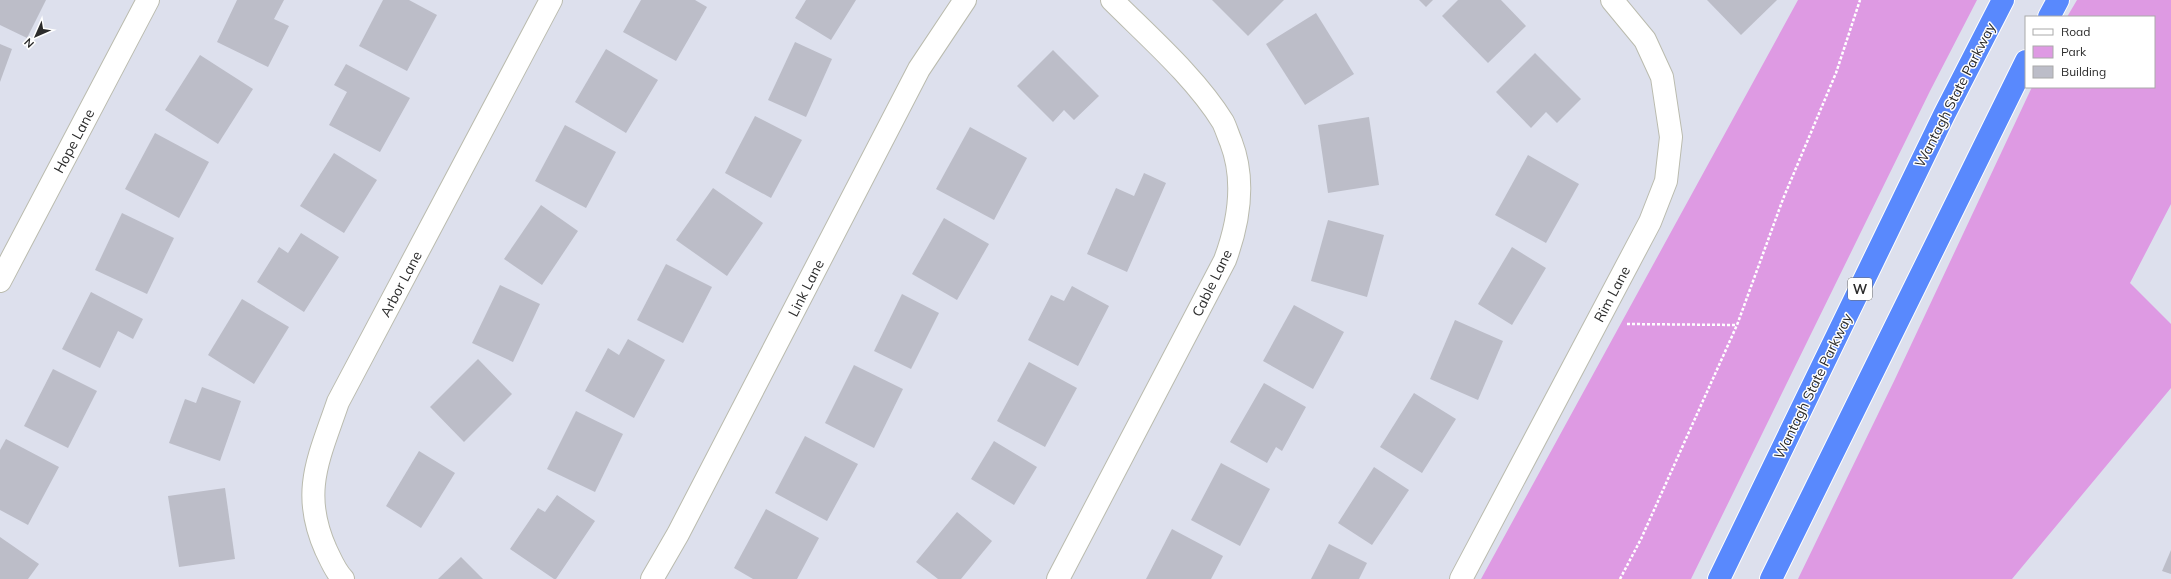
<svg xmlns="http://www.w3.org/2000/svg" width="2171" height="579" viewBox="0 0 2171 579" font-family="Mulish,sans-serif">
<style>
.green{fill:#de9ae3}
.building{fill:#bcbdc8}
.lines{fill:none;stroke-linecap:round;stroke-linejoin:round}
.minor-casing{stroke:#babbae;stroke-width:24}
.highway-casing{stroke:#fff;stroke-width:24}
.path{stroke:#fff;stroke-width:2.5;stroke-dasharray:3 2;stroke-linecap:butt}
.minor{stroke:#fff;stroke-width:22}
.highway{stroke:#5989fd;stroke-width:22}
.labels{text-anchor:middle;stroke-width:3;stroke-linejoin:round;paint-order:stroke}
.shield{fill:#fff;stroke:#6b6b6b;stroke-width:1}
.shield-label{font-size:13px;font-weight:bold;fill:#2b2b2b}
.street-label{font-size:14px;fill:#2b2b2b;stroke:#fff}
</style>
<rect width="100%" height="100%" fill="#dde0ed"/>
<g class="green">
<path d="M 1798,0 L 1977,0 L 1930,91 L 1691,579 L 1481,579 Z"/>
<path d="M 2077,0 L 2171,0 L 2171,204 L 2130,283 L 2171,324 L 2171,388 L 2012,579 L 1798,579 L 1895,379 L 2032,87 L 2154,87 L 2154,17 L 2067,17 Z"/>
</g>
<g class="building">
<path d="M 0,0 L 46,0 L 27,38 L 0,25 Z"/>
<path d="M 237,0 L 284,0 L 274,19 L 289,26 L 268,67 L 217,42 Z"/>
<path d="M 383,0 L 409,0 L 437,15 L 407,71 L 359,46 Z"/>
<path d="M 641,0 L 695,0 L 707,7 L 676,61 L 623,32 Z"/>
<path d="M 806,0 L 856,0 L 831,40 L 795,18 Z"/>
<path d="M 1212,0 L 1284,0 L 1248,36 Z"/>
<path d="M 1419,0 L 1433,0 L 1426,7 Z"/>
<path d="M 1458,0 L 1501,0 L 1526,26 L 1488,63 L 1442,16 Z"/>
<path d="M 1707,0 L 1777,0 L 1741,35 Z"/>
<path d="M 1316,13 L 1354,74 L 1305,105 L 1266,44 Z"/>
<path d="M 795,42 L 832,59 L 806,117 L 768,100 Z"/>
<path d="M 0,44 L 12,49 L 0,82 Z"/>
<path d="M 606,49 L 658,80 L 626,133 L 575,102 Z"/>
<path d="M 1053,50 L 1099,96 L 1074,120 L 1064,110 L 1053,122 L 1017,86 Z"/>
<path d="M 1535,53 L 1581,99 L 1557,123 L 1546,112 L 1531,128 L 1496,92 Z"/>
<path d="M 200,55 L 253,89 L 218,144 L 165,110 Z"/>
<path d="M 346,64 L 410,98 L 380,152 L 329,125 L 347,92 L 334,85 Z"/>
<path d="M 755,116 L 802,140 L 771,198 L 725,173 Z"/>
<path d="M 1369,117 L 1379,185 L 1328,193 L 1318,125 Z"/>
<path d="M 565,125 L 616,152 L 586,208 L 535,181 Z"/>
<path d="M 970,127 L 1027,158 L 994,220 L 936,189 Z"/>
<path d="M 155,133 L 209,162 L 179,218 L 125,189 Z"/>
<path d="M 334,153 L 377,180 L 344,233 L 300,206 Z"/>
<path d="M 1528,155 L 1579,184 L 1546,243 L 1495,215 Z"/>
<path d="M 1144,173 L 1166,183 L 1127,272 L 1087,254 L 1116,188 L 1134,196 Z"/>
<path d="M 713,188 L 763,223 L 727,276 L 676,240 Z"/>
<path d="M 541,205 L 578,231 L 542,285 L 504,259 Z"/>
<path d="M 122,213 L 174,238 L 147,294 L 95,270 Z"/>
<path d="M 944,218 L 989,244 L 957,300 L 912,274 Z"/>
<path d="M 1328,220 L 1384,235 L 1367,297 L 1311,281 Z"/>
<path d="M 301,233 L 339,257 L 304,312 L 257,282 L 279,247 L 288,253 Z"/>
<path d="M 1512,247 L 1546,268 L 1512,325 L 1478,304 Z"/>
<path d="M 666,264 L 712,287 L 683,343 L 637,320 Z"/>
<path d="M 500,285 L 540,304 L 513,362 L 472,343 Z"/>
<path d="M 1072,286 L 1109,306 L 1078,366 L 1028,340 L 1051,295 L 1064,301 Z"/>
<path d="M 91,292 L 143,319 L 133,339 L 118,331 L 100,368 L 62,349 Z"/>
<path d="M 902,294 L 939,313 L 911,369 L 874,351 Z"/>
<path d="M 242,299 L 289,327 L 254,384 L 208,355 Z"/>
<path d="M 1294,305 L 1344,332 L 1313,389 L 1263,361 Z"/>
<path d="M 1455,320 L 1503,341 L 1478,400 L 1430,379 Z"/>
<path d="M 628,339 L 665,360 L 634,418 L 585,391 L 608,348 L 619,355 Z"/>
<path d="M 478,359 L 512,394 L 464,442 L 430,407 Z"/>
<path d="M 1029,362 L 1077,388 L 1045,447 L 997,421 Z"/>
<path d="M 854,365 L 903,389 L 874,448 L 825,423 Z"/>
<path d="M 53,369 L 97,391 L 68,448 L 24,426 Z"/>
<path d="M 1264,383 L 1306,407 L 1282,451 L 1276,447 L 1267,463 L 1230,442 Z"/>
<path d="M 202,387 L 241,401 L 220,461 L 169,443 L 185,399 L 196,403 Z"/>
<path d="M 1414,393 L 1456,419 L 1422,473 L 1380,447 Z"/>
<path d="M 576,411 L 623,434 L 595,492 L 547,469 Z"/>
<path d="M 805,436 L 858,464 L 827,521 L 775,493 Z"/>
<path d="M 6,439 L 59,467 L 28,525 L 0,510 L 0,450 Z"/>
<path d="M 994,441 L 1037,467 L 1014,505 L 971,479 Z"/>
<path d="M 419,451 L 455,473 L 421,528 L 386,506 Z"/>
<path d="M 1221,463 L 1270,489 L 1240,546 L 1191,520 Z"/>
<path d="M 1374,467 L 1409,490 L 1372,545 L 1338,523 Z"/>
<path d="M 225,488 L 235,559 L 179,567 L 168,496 Z"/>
<path d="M 557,495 L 595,521 L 556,579 L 554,579 L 510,549 L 538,508 L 545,512 Z"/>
<path d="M 766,509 L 819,538 L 797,579 L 753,579 L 734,568 Z"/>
<path d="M 957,512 L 992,541 L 961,579 L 938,579 L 916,562 Z"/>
<path d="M 1172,529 L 1223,556 L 1211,579 L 1146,579 Z"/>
<path d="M 0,537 L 39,564 L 28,579 L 0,579 Z"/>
<path d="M 1329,544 L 1367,563 L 1359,579 L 1311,579 Z"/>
<path d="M 2171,550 L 2171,574 L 2162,571 Z"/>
<path d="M 461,557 L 483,579 L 438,579 Z"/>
</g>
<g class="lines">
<defs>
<g id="minor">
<path d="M 0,281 L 148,0"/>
<path d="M 343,579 C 335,571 331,560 326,550 C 300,492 319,458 338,402 L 551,0"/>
<path d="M 652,579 L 678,534 L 919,69 L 965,0"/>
<path d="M 1058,579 L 1225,260 C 1239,222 1246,181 1231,142 C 1228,135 1226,128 1223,122 C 1196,78 1149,37 1112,0"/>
<path d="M 1461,579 L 1650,222 L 1666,181 L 1671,137 L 1662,77 L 1645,40 L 1612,0"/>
</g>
<g id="highway">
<path d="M 2049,17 L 2058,0"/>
<path d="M 1719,579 L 1944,115 L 2003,0"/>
<path d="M 1771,579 L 2026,61"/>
</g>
</defs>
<use href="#minor" class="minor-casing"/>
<use href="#highway" class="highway-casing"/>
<g class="path">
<path d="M 1627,324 L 1737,325"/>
<path d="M 1620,579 L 1641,539 L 1737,325 L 1783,199 L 1836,73 L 1860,0"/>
</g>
<use href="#minor" class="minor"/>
<use href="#highway" class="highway"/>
</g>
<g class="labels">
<rect class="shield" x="1848" y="278" width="24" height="22" rx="3"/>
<g class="shield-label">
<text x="1860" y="294">W</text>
</g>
<g class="street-label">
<text transform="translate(1955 95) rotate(-63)" y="5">Wantagh State Parkway</text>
<text transform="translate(74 141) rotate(-62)" y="5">Hope Lane</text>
<text transform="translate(1212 283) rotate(-64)" y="5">Cable Lane</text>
<text transform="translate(401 284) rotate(-62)" y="5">Arbor Lane</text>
<text transform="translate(806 288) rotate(-63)" y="5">Link Lane</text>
<text transform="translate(1612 294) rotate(-62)" y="5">Rim Lane</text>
<text transform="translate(1813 386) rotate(-64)" y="5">Wantagh State Parkway</text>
</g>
</g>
<rect x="2025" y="16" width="130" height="72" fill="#ffffff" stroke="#aaaaaa"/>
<rect x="2033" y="29" width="20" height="6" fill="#ffffff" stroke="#aaaaaa"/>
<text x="2061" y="36" font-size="12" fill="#2b2b2b">Road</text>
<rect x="2033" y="46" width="20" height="12" fill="#de9ae3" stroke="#aaaaaa"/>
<text x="2061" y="56" font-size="12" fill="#2b2b2b">Park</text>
<rect x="2033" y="66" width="20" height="12" fill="#bcbdc8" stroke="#aaaaaa"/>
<text x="2061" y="76" font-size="12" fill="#2b2b2b">Building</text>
<g transform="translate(36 36) rotate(225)" stroke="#ffffff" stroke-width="3" paint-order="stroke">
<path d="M0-3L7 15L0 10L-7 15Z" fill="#2b2b2b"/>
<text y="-6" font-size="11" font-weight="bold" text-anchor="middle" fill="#2b2b2b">N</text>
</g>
</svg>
